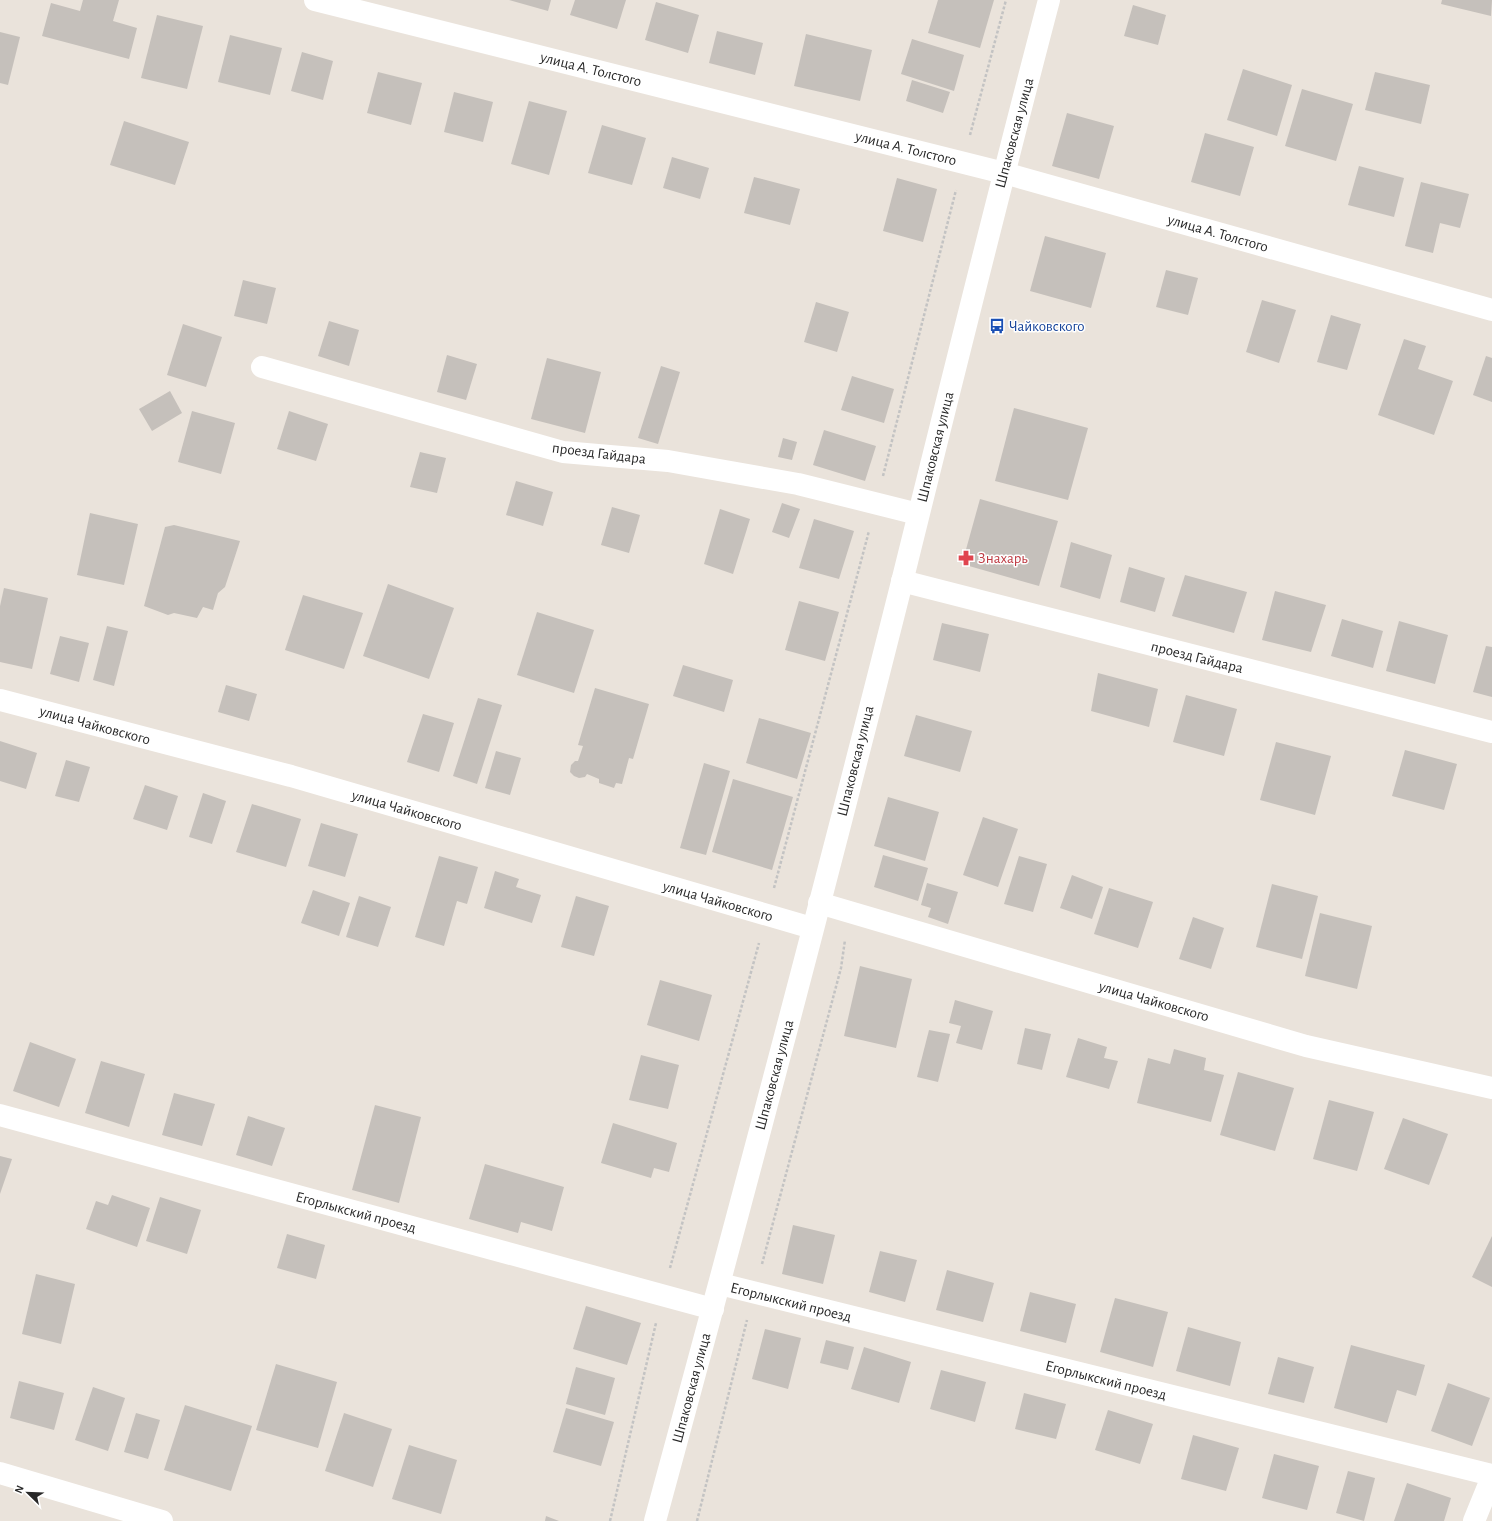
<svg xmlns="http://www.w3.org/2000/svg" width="1492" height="1521" viewBox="0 0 1492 1521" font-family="'Alegreya Sans',sans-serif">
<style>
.building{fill:#c5c0bb}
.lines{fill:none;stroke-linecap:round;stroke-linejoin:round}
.path{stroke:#c3c3c3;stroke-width:2.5;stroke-dasharray:3 2;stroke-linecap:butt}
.minor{stroke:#fff;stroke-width:22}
.secondary{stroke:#fff;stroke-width:22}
.labels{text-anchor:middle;stroke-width:3;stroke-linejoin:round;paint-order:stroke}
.street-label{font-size:15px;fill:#282828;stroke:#fff}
.transit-label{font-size:15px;fill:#164399;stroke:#fff;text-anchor:start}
.health-label{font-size:15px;fill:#be3a42;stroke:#fff;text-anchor:start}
</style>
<rect width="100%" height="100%" fill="#eae3db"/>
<g class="building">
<path d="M 83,0 L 119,0 L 113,21 L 137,28 L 129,59 L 42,36 L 51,3 L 80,11 Z"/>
<path d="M 509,0 L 551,0 L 548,11 Z"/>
<path d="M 575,0 L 626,0 L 617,29 L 570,15 Z"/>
<path d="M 938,0 L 994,0 L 980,48 L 928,33 Z"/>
<path d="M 1442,0 L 1492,0 L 1491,16 L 1441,4 Z"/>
<path d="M 656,2 L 699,15 L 688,53 L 645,40 Z"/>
<path d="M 1133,5 L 1166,15 L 1158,45 L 1124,36 Z"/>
<path d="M 157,15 L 203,26 L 187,89 L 141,78 Z"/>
<path d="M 717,31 L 763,43 L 755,75 L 709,63 Z"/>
<path d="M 0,32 L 20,37 L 8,85 L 0,83 Z"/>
<path d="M 806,34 L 872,50 L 860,101 L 794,86 Z"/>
<path d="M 230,35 L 282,48 L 270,95 L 218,82 Z"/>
<path d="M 912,39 L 964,55 L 954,91 L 901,74 Z"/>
<path d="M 302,52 L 333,61 L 323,100 L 291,91 Z"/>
<path d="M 1243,69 L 1292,85 L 1277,136 L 1227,120 Z"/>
<path d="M 378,72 L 422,83 L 411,125 L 367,113 Z"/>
<path d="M 1375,72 L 1430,85 L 1421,124 L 1365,110 Z"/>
<path d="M 912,80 L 950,92 L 943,113 L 906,101 Z"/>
<path d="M 1302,89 L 1353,104 L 1336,161 L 1285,146 Z"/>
<path d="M 454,92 L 493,102 L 483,142 L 444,132 Z"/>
<path d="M 529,101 L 567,111 L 549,175 L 511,164 Z"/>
<path d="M 1067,113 L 1114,126 L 1099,179 L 1052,166 Z"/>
<path d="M 124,121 L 189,142 L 175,185 L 110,165 Z"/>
<path d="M 602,125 L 646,138 L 632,185 L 588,173 Z"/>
<path d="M 1205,133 L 1254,147 L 1240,196 L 1191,182 Z"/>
<path d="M 672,157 L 709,168 L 700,199 L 663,188 Z"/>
<path d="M 1359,166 L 1404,178 L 1394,217 L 1348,205 Z"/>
<path d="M 754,177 L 800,189 L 790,225 L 744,213 Z"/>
<path d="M 897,178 L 937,189 L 923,242 L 883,231 Z"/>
<path d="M 1421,182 L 1469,194 L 1460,228 L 1440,223 L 1433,253 L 1405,246 Z"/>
<path d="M 1045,236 L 1106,253 L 1091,308 L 1030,291 Z"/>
<path d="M 1166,270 L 1198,278 L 1188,315 L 1156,307 Z"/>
<path d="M 243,280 L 276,288 L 267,324 L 234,316 Z"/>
<path d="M 1262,300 L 1296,310 L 1279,363 L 1246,352 Z"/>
<path d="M 816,302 L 849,312 L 837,352 L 804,342 Z"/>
<path d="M 1331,315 L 1361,324 L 1347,370 L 1317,362 Z"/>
<path d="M 329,321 L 359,330 L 349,366 L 318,356 Z"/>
<path d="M 183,324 L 222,337 L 206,387 L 167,375 Z"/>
<path d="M 1404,339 L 1426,346 L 1418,369 L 1453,381 L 1434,435 L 1378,415 Z"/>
<path d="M 447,355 L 477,364 L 466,400 L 437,392 Z"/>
<path d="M 1486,356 L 1492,358 L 1492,402 L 1473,395 Z"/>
<path d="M 547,358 L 601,372 L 585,433 L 531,419 Z"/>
<path d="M 661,366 L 680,372 L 658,444 L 638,438 Z"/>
<path d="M 852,376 L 894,389 L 884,423 L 841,410 Z"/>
<path d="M 170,391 L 182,413 L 152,431 L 139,409 Z"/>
<path d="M 1014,408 L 1088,428 L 1068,500 L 995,481 Z"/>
<path d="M 192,411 L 235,423 L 221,474 L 178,462 Z"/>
<path d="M 289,411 L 328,424 L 316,461 L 277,449 Z"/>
<path d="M 824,430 L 876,446 L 865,481 L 813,465 Z"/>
<path d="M 783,438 L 797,442 L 792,460 L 778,457 Z"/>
<path d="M 420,452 L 446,458 L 437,493 L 410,487 Z"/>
<path d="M 516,481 L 553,492 L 543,526 L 506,515 Z"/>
<path d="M 980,499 L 1058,521 L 1039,586 L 962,564 Z"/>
<path d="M 782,503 L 800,509 L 789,538 L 772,532 Z"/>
<path d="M 612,507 L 640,515 L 629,553 L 601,545 Z"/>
<path d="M 720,509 L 750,519 L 733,574 L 704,564 Z"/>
<path d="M 90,513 L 138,524 L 124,585 L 77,575 Z"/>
<path d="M 814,519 L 854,531 L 839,579 L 799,568 Z"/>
<path d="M 174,525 L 240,541 L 225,587 L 218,593 L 213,610 L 203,607 L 197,618 L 174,613 L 168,615 L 144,606 L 165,527 Z"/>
<path d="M 1071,542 L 1112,555 L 1100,599 L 1060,587 Z"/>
<path d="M 1129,567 L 1165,578 L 1155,612 L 1120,602 Z"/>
<path d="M 1185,575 L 1247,592 L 1234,633 L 1172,616 Z"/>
<path d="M 388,584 L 454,608 L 429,679 L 363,656 Z"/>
<path d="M 4,588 L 48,598 L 32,669 L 0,662 L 0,606 Z"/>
<path d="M 1275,591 L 1326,605 L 1311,652 L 1262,640 Z"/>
<path d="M 303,595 L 363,613 L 344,669 L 285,650 Z"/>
<path d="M 799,601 L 839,612 L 825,661 L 785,650 Z"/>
<path d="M 537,612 L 594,630 L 574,693 L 517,675 Z"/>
<path d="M 1342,619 L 1383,631 L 1373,668 L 1331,656 Z"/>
<path d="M 1399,621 L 1448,635 L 1435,684 L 1386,671 Z"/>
<path d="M 942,623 L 989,634 L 980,672 L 933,660 Z"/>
<path d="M 107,626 L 128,631 L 114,686 L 93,680 Z"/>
<path d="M 60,636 L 89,643 L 79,682 L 50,674 Z"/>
<path d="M 1486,646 L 1492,647 L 1492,697 L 1473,692 Z"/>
<path d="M 683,665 L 733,680 L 724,712 L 673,696 Z"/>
<path d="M 1098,673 L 1158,689 L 1149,727 L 1091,711 Z"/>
<path d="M 226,685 L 257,694 L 249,721 L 218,712 Z"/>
<path d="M 595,688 L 649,704 L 633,759 L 629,758 L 622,784 L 616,783 L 614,788 L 599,783 L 599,779 L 587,774 L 585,777 L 579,778 L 574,776 L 570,772 L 571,765 L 575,761 L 578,761 L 583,746 L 578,745 Z"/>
<path d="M 1186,695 L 1237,709 L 1224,756 L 1173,742 Z"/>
<path d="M 478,698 L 502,705 L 477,784 L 453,776 Z"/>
<path d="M 423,714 L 454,723 L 439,772 L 407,762 Z"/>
<path d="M 916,715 L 972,731 L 960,772 L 904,756 Z"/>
<path d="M 759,718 L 811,733 L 797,779 L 746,763 Z"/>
<path d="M 0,741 L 37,753 L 26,789 L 0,781 Z"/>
<path d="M 1276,742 L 1331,756 L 1315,815 L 1260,800 Z"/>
<path d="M 1405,750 L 1457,764 L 1444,810 L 1392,796 Z"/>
<path d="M 496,751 L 521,758 L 510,795 L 485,788 Z"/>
<path d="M 66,760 L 90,767 L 79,802 L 55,796 Z"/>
<path d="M 704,763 L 730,771 L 706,855 L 680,848 Z"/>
<path d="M 733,779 L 793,797 L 772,870 L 712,852 Z"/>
<path d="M 145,785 L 178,796 L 167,830 L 133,819 Z"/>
<path d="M 203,793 L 226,801 L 212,844 L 189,837 Z"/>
<path d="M 888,797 L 939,812 L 925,861 L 874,846 Z"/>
<path d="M 252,804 L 301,819 L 286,867 L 236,852 Z"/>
<path d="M 983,817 L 1018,829 L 998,887 L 963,875 Z"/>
<path d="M 321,823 L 358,834 L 345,877 L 308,866 Z"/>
<path d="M 883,855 L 928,868 L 918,901 L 874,887 Z"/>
<path d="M 439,856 L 478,867 L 467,904 L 457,901 L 444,946 L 415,937 Z"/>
<path d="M 1019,856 L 1047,864 L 1033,912 L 1004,904 Z"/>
<path d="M 495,871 L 519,879 L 516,887 L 541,895 L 532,923 L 484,908 Z"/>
<path d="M 1072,875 L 1103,887 L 1092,919 L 1060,908 Z"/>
<path d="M 927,883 L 958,892 L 948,924 L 928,917 L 931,908 L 921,905 Z"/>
<path d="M 1272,884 L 1318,896 L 1302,959 L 1256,947 Z"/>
<path d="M 1109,888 L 1153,902 L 1138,948 L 1094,934 Z"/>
<path d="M 313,890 L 350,903 L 339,936 L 301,923 Z"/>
<path d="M 359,896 L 391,907 L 378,947 L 346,937 Z"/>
<path d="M 576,896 L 609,906 L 594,956 L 561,947 Z"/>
<path d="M 1320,913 L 1372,926 L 1357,989 L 1305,976 Z"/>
<path d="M 1193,917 L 1224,928 L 1211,969 L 1179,959 Z"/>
<path d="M 860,966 L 912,979 L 896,1048 L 844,1036 Z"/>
<path d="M 660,980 L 712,995 L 699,1041 L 647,1025 Z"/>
<path d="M 955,1000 L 993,1011 L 982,1050 L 956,1043 L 961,1026 L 949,1023 Z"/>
<path d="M 1025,1028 L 1051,1034 L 1042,1070 L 1017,1064 Z"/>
<path d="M 929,1030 L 950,1034 L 938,1082 L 917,1077 Z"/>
<path d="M 1078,1038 L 1107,1047 L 1104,1058 L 1118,1061 L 1109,1089 L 1066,1077 Z"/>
<path d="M 30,1042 L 76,1059 L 59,1107 L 13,1091 Z"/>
<path d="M 1174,1049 L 1206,1058 L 1204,1070 L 1224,1075 L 1211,1122 L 1137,1103 L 1148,1058 L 1170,1064 Z"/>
<path d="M 641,1055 L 679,1065 L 668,1109 L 629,1100 Z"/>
<path d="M 101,1061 L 145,1074 L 129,1127 L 85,1113 Z"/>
<path d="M 1238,1072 L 1294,1088 L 1275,1151 L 1220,1135 Z"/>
<path d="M 174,1093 L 215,1104 L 202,1146 L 162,1135 Z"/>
<path d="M 1329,1100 L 1374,1112 L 1357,1171 L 1313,1159 Z"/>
<path d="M 375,1105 L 421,1117 L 399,1203 L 352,1190 Z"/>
<path d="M 248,1116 L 285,1128 L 272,1166 L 236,1155 Z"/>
<path d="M 1403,1118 L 1448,1134 L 1429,1185 L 1384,1169 Z"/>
<path d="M 613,1123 L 677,1143 L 669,1172 L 654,1168 L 651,1178 L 601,1163 Z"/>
<path d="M 0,1156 L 12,1159 L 0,1194 Z"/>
<path d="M 485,1164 L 564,1187 L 552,1231 L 521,1222 L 518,1233 L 469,1219 Z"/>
<path d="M 112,1195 L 150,1208 L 137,1247 L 86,1229 L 96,1201 L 108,1205 Z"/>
<path d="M 160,1197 L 201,1210 L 187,1254 L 146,1241 Z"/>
<path d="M 793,1225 L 835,1235 L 823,1284 L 782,1274 Z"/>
<path d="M 287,1234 L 325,1245 L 316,1279 L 277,1268 Z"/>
<path d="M 1492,1236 L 1492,1287 L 1472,1277 Z"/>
<path d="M 880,1251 L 917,1260 L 905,1302 L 869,1292 Z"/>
<path d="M 947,1270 L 994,1283 L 983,1322 L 936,1310 Z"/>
<path d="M 36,1274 L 75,1284 L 61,1344 L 22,1334 Z"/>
<path d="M 1030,1292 L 1076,1304 L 1066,1343 L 1020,1331 Z"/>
<path d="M 1115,1298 L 1168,1312 L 1153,1367 L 1100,1352 Z"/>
<path d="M 586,1306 L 641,1323 L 627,1365 L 573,1349 Z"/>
<path d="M 1188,1327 L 1241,1342 L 1230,1386 L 1176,1371 Z"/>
<path d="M 765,1329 L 801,1338 L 788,1389 L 752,1379 Z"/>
<path d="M 826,1340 L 854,1347 L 848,1370 L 820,1363 Z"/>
<path d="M 1351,1345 L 1425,1365 L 1416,1396 L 1397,1390 L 1387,1423 L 1334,1408 Z"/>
<path d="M 864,1347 L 911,1362 L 899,1403 L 851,1389 Z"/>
<path d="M 1278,1357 L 1314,1367 L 1304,1403 L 1268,1394 Z"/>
<path d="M 276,1364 L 337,1382 L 318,1448 L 256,1430 Z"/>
<path d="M 576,1367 L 615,1378 L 605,1415 L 566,1404 Z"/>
<path d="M 941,1370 L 986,1382 L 975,1422 L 930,1409 Z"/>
<path d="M 19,1381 L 64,1393 L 54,1430 L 10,1418 Z"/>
<path d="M 1448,1383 L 1490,1398 L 1472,1446 L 1431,1431 Z"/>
<path d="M 93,1387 L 125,1398 L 108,1451 L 75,1440 Z"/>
<path d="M 1024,1393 L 1066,1404 L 1056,1439 L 1015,1429 Z"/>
<path d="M 185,1405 L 252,1426 L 231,1491 L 164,1470 Z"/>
<path d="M 566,1408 L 614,1422 L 601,1466 L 553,1452 Z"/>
<path d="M 1108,1410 L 1153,1424 L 1140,1464 L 1095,1450 Z"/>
<path d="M 136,1413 L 160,1420 L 148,1459 L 124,1452 Z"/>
<path d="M 344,1413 L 392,1429 L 373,1487 L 325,1471 Z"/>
<path d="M 1193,1435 L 1239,1448 L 1226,1491 L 1181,1479 Z"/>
<path d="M 409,1445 L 457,1460 L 441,1514 L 392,1499 Z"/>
<path d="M 1274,1454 L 1319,1466 L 1307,1510 L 1262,1498 Z"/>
<path d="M 1348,1471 L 1375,1478 L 1364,1521 L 1336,1513 Z"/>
<path d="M 1407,1483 L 1451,1498 L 1444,1521 L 1394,1521 Z"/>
<path d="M 546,1516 L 559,1521 L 545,1521 Z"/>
</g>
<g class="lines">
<g class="path">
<path d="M 970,135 L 1006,0"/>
<path d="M 883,476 L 956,190"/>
<path d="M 774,888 L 869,531"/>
<path d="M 762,1264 L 841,968 L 845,940"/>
<path d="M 670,1268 L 759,943"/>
<path d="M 610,1521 L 656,1323"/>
<path d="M 697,1521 L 747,1320"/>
</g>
<g class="minor">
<path d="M 315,0 L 1004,173 L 1492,310"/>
<path d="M 262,367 L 563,452 L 668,461 L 798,484 L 918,514"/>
<path d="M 902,581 L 1492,732"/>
<path d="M 0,700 L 291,776 L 812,928"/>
<path d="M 819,903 L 1306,1046 L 1492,1088"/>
<path d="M 0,1115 L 713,1309"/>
<path d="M 720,1284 L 1492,1475"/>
<path d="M 0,1473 L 162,1521"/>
<path d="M 1474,1521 L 1492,1477"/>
</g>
<path class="secondary" d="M 655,1521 C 740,1209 823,896 902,582 C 950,388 998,194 1049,0"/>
</g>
<defs>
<symbol id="bus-bare" viewBox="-9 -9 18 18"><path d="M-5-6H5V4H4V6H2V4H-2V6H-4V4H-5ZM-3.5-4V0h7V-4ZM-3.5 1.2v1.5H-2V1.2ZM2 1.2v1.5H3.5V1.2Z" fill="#1a4fb4" stroke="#fff" stroke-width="2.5" paint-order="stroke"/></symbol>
<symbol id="pharmacy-bare" viewBox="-9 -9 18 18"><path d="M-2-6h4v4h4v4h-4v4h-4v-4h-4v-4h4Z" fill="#e0444e" stroke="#fff" stroke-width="2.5" paint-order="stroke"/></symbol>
</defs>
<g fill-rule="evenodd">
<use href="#bus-bare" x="986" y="315" width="22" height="22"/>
<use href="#pharmacy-bare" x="955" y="547" width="22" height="22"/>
</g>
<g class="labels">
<g class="street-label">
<text transform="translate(591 69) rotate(14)" y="5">улица А. Толстого</text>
<text transform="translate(1014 133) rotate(-75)" y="5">Шпаковская улица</text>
<text transform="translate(906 148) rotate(14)" y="5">улица А. Толстого</text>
<text transform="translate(1218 233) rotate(16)" y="5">улица А. Толстого</text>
<text transform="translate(935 447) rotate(-76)" y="5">Шпаковская улица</text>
<text transform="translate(599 453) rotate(7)" y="5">проезд Гайдара</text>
<text transform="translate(1197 657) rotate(14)" y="5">проезд Гайдара</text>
<text transform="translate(95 725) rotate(15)" y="5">улица Чайковского</text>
<text transform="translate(855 761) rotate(-76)" y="5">Шпаковская улица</text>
<text transform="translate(407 810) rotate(16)" y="5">улица Чайковского</text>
<text transform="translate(718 901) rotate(16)" y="5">улица Чайковского</text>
<text transform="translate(1154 1001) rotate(16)" y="5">улица Чайковского</text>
<text transform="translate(774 1075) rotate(-75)" y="5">Шпаковская улица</text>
<text transform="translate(356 1212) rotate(15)" y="5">Егорлыкский проезд</text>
<text transform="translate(791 1302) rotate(14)" y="5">Егорлыкский проезд</text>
<text transform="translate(1106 1380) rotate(14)" y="5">Егорлыкский проезд</text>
<text transform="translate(691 1388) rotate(-75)" y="5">Шпаковская улица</text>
</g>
<g class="transit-label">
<text x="1009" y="331">Чайковского</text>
</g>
<g class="health-label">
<text x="978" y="563">Знахарь</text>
</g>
</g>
<g transform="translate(28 1493) rotate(293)" stroke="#ffffff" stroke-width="3" paint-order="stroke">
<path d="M0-3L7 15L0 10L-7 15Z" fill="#282828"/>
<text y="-6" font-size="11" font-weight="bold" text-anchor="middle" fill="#282828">N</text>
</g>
</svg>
